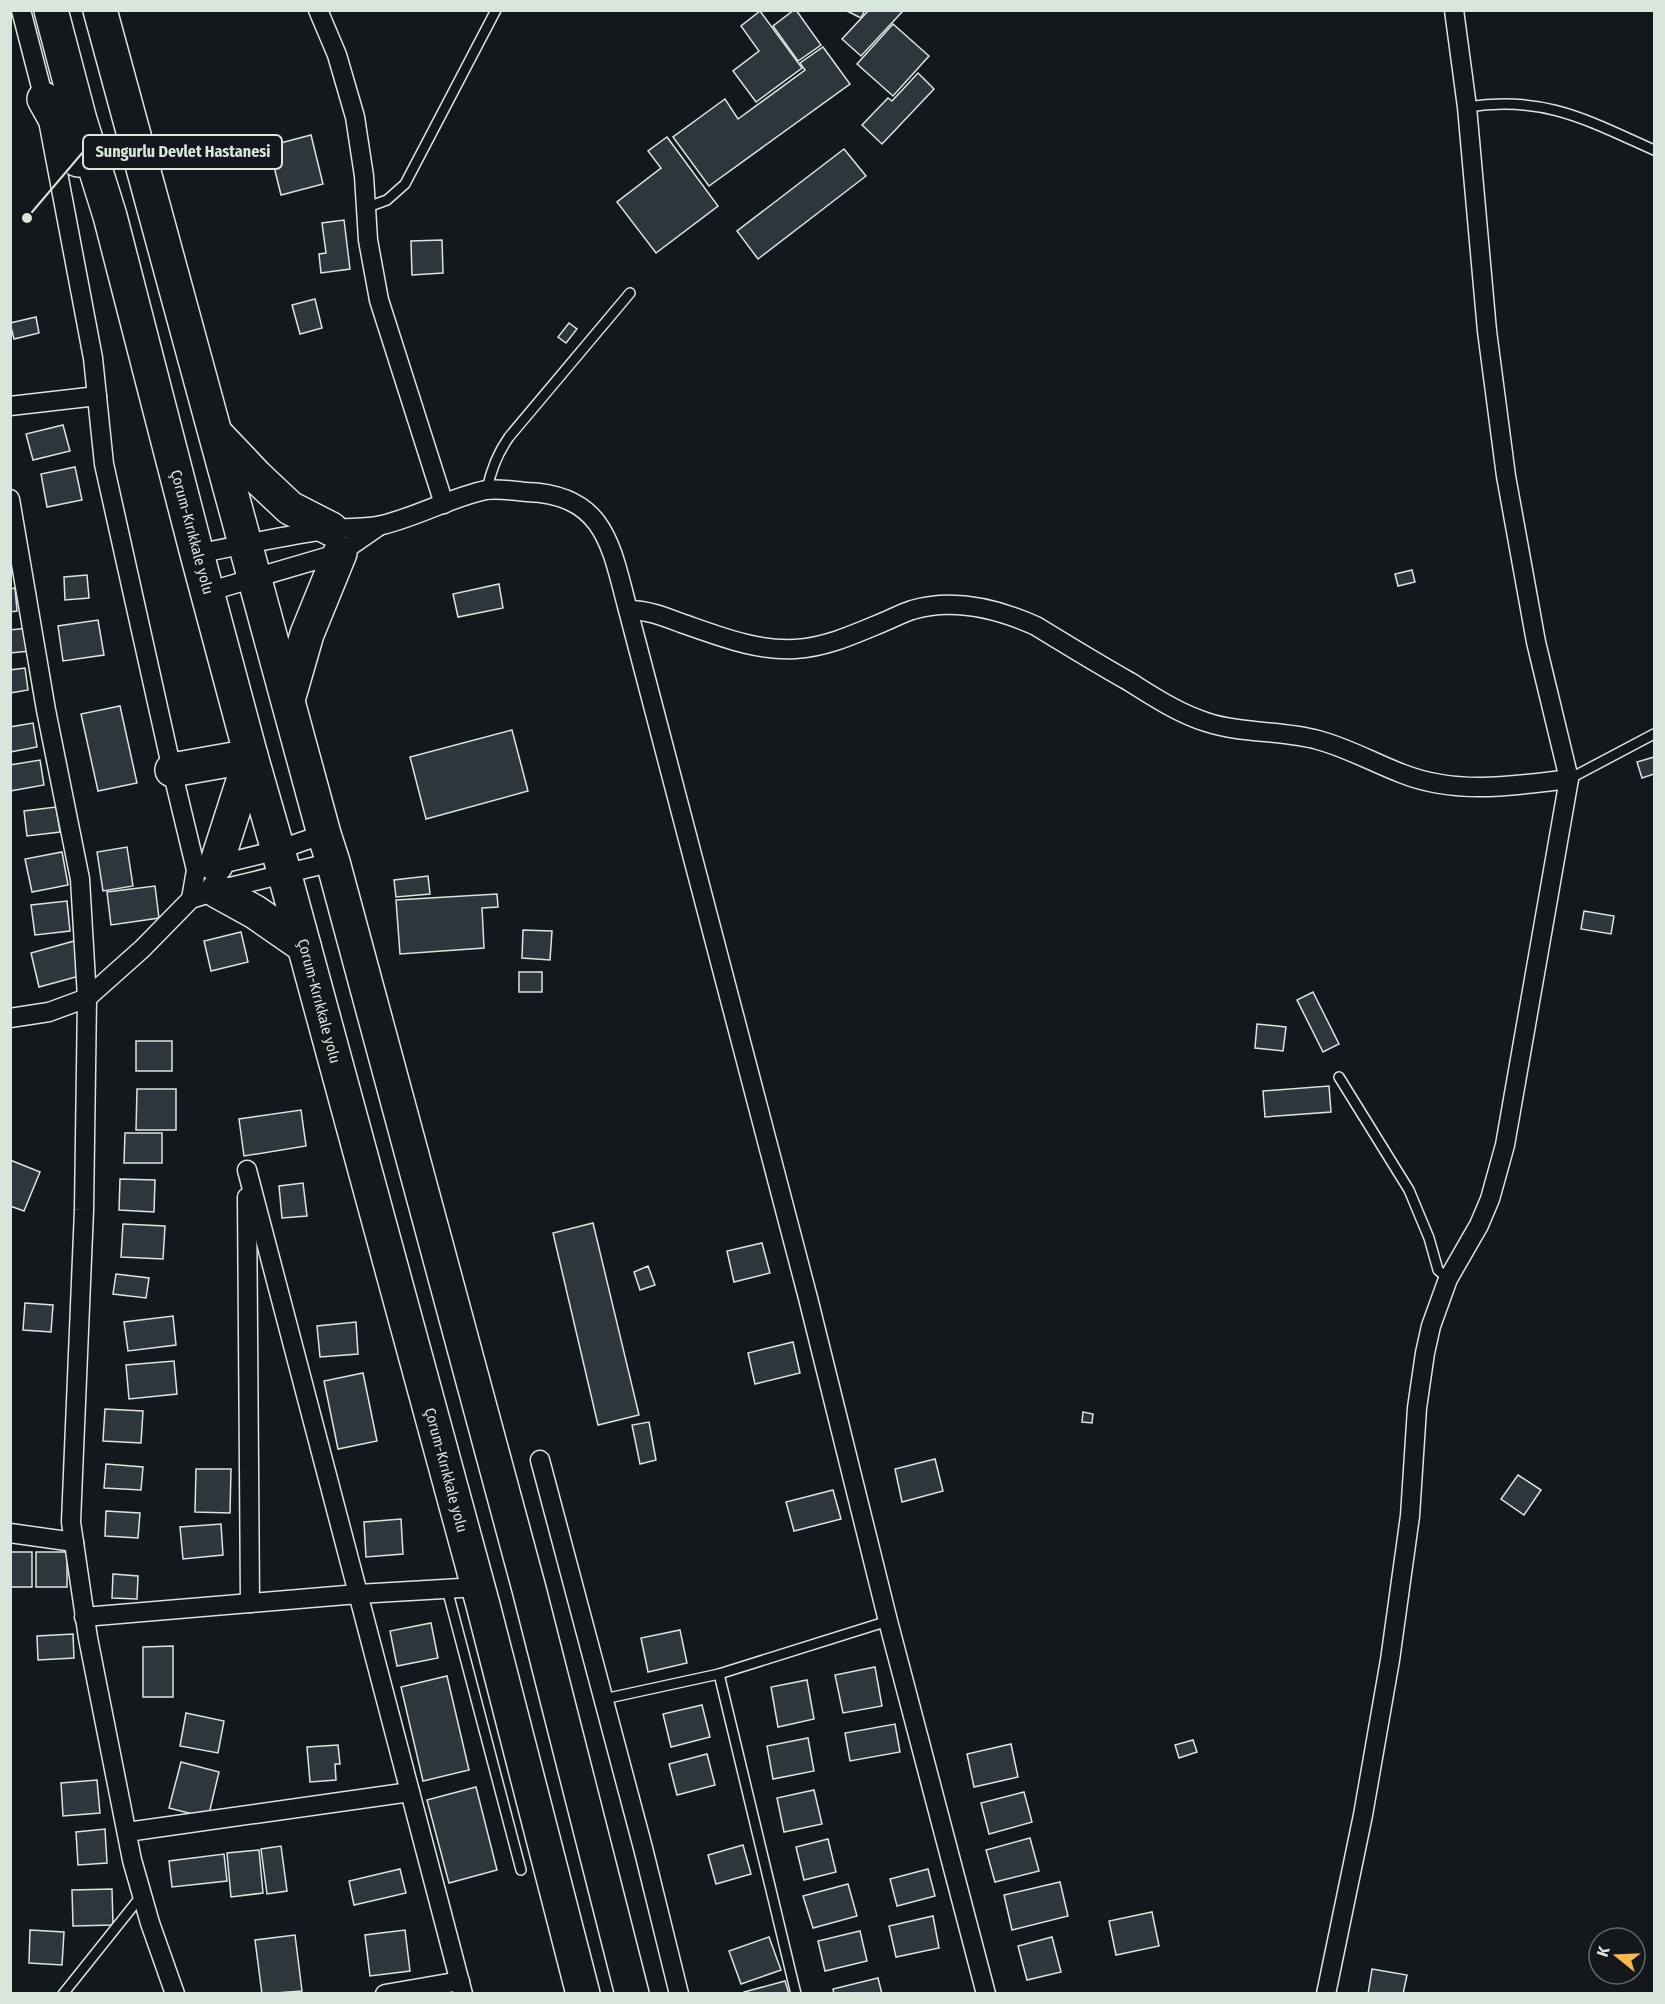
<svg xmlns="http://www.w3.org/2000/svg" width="1665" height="2004" viewBox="0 0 1665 2004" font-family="'Fira Sans Condensed',sans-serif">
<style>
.building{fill:#2c363c;stroke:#d8e6dc;stroke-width:1.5}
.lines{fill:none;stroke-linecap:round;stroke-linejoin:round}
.lane-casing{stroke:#d8e6dc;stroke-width:12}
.street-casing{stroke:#d8e6dc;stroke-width:21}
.highway-casing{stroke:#d8e6dc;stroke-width:36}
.lane{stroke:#14181c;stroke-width:9}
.street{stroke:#14181c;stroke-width:18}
.highway{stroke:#14181c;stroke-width:33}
.labels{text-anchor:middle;stroke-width:4.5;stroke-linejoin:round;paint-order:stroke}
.street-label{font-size:15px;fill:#d8e6dc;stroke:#14181c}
.leader{fill:none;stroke:#d8e6dc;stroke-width:2}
.callout-dot{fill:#d8e6dc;stroke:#14181c;stroke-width:2}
.callout{fill:#14181c;stroke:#d8e6dc;stroke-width:2}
.callout-label{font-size:16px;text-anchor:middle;font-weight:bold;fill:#d8e6dc}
</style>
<rect width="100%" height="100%" fill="#14181c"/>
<g class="building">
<path d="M 794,10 L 796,10 L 821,45 L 798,61 L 773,26 Z"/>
<path d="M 845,10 L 865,10 L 861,18 Z"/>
<path d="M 869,10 L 900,10 L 902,12 L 861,56 L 842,39 Z"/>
<path d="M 760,11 L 802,68 L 756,102 L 733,71 L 759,51 L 741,26 Z"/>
<path d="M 893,24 L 929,56 L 893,96 L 857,64 Z"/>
<path d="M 823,47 L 850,84 L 709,186 L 673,137 L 725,99 L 738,119 L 805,70 L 800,63 Z"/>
<path d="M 918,73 L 934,89 L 882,144 L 862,125 L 888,98 L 892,101 Z"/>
<path d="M 311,135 L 323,184 L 281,195 L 269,146 Z"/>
<path d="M 667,137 L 718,206 L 656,253 L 617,202 L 661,168 L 648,151 Z"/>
<path d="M 844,149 L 866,176 L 758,259 L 737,231 Z"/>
<path d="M 344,220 L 350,269 L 321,273 L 319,254 L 326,253 L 322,223 Z"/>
<path d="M 442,240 L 443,273 L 412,275 L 411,241 Z"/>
<path d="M 315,299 L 322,328 L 300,334 L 292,305 Z"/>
<path d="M 36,317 L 39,333 L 14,339 L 10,323 Z"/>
<path d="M 569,323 L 577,329 L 566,343 L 558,337 Z"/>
<path d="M 63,425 L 70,451 L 33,460 L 26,434 Z"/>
<path d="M 75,467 L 82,500 L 47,507 L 41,474 Z"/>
<path d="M 1412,570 L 1415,582 L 1398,586 L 1395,574 Z"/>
<path d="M 87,575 L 89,598 L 65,600 L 64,577 Z"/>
<path d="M 499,584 L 503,608 L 458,617 L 453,594 Z"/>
<path d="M 15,588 L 17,611 L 10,612 L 10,589 Z"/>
<path d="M 98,620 L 104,655 L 63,661 L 58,626 Z"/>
<path d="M 28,628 L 30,651 L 10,653 L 10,630 Z"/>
<path d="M 25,668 L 28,690 L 10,693 L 10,670 Z"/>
<path d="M 120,706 L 137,783 L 98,791 L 81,714 Z"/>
<path d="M 33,723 L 37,747 L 10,752 L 10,727 Z"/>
<path d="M 512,730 L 528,791 L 426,819 L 410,757 Z"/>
<path d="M 1654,757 L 1654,774 L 1642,778 L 1637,762 Z"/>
<path d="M 40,760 L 44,785 L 10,791 L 10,765 Z"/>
<path d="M 56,807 L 60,832 L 27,836 L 24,811 Z"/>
<path d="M 127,847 L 133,886 L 103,891 L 97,852 Z"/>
<path d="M 62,852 L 68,885 L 32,892 L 25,859 Z"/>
<path d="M 428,876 L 430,894 L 396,897 L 394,880 Z"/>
<path d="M 155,886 L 159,918 L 111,925 L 107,892 Z"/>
<path d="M 497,894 L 498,907 L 482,908 L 484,948 L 400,954 L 396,900 Z"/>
<path d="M 67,901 L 70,931 L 35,935 L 31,905 Z"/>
<path d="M 1584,911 L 1614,916 L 1611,934 L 1581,929 Z"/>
<path d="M 523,930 L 552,931 L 550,960 L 522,958 Z"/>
<path d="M 241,932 L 248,962 L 211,971 L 204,941 Z"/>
<path d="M 74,941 L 83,975 L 39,987 L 31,953 Z"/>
<rect x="519" y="972" width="23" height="20"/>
<path d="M 1313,992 L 1339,1044 L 1323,1052 L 1297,1000 Z"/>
<path d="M 1257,1024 L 1286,1027 L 1283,1051 L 1255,1048 Z"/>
<rect x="136" y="1041" width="36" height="30"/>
<path d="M 1329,1086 L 1331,1112 L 1265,1117 L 1263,1091 Z"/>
<path d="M 137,1089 L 176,1089 L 176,1130 L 136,1130 Z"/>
<path d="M 301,1110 L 306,1146 L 244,1156 L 239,1119 Z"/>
<path d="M 125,1133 L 162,1133 L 162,1163 L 124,1163 Z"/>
<path d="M 10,1160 L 40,1172 L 24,1211 L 10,1206 Z"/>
<path d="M 120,1179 L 155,1180 L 154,1212 L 119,1210 Z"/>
<path d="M 303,1183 L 307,1216 L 282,1218 L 279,1186 Z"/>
<path d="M 593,1223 L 639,1415 L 598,1425 L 553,1233 Z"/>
<path d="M 123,1224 L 165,1226 L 163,1259 L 121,1257 Z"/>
<path d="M 762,1243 L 770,1273 L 734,1282 L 727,1251 Z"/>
<path d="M 648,1266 L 655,1285 L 640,1290 L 634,1272 Z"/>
<path d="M 116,1274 L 149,1278 L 146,1298 L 113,1294 Z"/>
<path d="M 25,1303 L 53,1305 L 51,1332 L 23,1330 Z"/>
<path d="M 173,1316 L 176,1345 L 128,1351 L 124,1322 Z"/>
<path d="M 356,1322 L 358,1354 L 320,1357 L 317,1326 Z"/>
<path d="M 793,1342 L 800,1373 L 755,1384 L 748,1353 Z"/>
<path d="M 174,1361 L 177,1394 L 129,1399 L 126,1365 Z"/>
<path d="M 363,1373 L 377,1441 L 338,1449 L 324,1381 Z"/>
<path d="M 105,1409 L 143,1411 L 141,1443 L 103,1441 Z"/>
<path d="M 1083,1412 L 1093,1414 L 1092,1423 L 1082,1422 Z"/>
<path d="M 649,1422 L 656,1460 L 640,1464 L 632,1425 Z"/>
<path d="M 935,1459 L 943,1491 L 902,1502 L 895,1469 Z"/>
<path d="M 106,1464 L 143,1467 L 141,1490 L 104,1488 Z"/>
<path d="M 196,1469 L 231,1469 L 230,1513 L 195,1512 Z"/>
<path d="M 1518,1475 L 1541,1490 L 1524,1515 L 1501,1499 Z"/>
<path d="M 833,1490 L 841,1519 L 794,1531 L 786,1502 Z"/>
<path d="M 106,1511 L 140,1513 L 138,1538 L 105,1536 Z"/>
<path d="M 401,1519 L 403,1554 L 366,1557 L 364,1522 Z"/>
<path d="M 221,1524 L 223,1555 L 183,1559 L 180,1527 Z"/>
<rect x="10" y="1552" width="22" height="35"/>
<rect x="36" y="1552" width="31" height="35"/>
<path d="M 113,1574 L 138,1576 L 137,1599 L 112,1598 Z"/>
<path d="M 431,1623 L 438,1658 L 397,1666 L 390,1631 Z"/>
<path d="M 680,1630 L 687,1663 L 648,1672 L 641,1638 Z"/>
<path d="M 73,1634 L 74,1658 L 38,1660 L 37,1636 Z"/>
<path d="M 173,1646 L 173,1697 L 143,1697 L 143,1647 Z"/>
<path d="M 875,1667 L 882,1706 L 843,1713 L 835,1675 Z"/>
<path d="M 447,1676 L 469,1770 L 423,1781 L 401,1687 Z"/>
<path d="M 807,1680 L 814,1719 L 778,1727 L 771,1687 Z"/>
<path d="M 702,1705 L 710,1737 L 671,1747 L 663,1714 Z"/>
<path d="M 186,1713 L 224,1721 L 218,1753 L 180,1746 Z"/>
<path d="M 895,1724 L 900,1752 L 850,1761 L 845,1733 Z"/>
<path d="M 808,1738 L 814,1771 L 773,1779 L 767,1746 Z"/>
<path d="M 1193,1740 L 1197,1752 L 1179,1758 L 1175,1745 Z"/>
<path d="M 1011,1744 L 1018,1777 L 974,1787 L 967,1754 Z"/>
<path d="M 338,1745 L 340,1764 L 335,1764 L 336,1780 L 310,1782 L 307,1747 Z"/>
<path d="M 707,1754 L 715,1785 L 677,1795 L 669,1764 Z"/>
<path d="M 181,1762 L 219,1772 L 208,1818 L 169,1808 Z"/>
<path d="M 97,1780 L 100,1813 L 63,1816 L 61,1783 Z"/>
<path d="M 476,1787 L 497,1870 L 449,1883 L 427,1800 Z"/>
<path d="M 814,1790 L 822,1824 L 784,1832 L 777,1798 Z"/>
<path d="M 1024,1792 L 1032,1822 L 989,1834 L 981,1803 Z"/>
<path d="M 105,1829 L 107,1863 L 78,1865 L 76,1832 Z"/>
<path d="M 1030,1838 L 1039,1871 L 995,1882 L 986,1850 Z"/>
<path d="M 828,1839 L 836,1872 L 804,1880 L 796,1847 Z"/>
<path d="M 743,1845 L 751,1874 L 716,1884 L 708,1855 Z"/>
<path d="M 281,1846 L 287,1891 L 267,1894 L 261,1849 Z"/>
<path d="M 259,1850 L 263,1893 L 231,1897 L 227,1853 Z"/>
<path d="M 224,1854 L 227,1881 L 172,1887 L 169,1861 Z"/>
<path d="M 400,1869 L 406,1893 L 354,1905 L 349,1881 Z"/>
<path d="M 928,1869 L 935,1896 L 897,1906 L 890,1879 Z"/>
<path d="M 1060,1882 L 1068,1916 L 1012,1930 L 1004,1895 Z"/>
<path d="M 848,1884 L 857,1916 L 813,1928 L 803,1896 Z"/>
<path d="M 112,1889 L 113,1925 L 73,1926 L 72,1890 Z"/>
<path d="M 1152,1912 L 1159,1946 L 1116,1955 L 1109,1921 Z"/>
<path d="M 933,1916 L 939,1948 L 896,1957 L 889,1926 Z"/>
<path d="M 30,1930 L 64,1932 L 62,1965 L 29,1963 Z"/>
<path d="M 405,1930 L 410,1971 L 370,1976 L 365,1935 Z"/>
<path d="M 860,1931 L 867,1961 L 825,1971 L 818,1941 Z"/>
<path d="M 295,1935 L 302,1991 L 262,1994 L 255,1940 Z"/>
<path d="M 769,1937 L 781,1970 L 741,1984 L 729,1951 Z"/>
<path d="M 1052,1937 L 1061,1972 L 1027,1980 L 1018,1946 Z"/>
<path d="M 1372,1969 L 1407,1975 L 1403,1994 L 1368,1994 Z"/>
<path d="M 878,1978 L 882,1994 L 834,1994 L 833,1989 Z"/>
<path d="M 785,1981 L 789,1994 L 744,1994 L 744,1992 Z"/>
</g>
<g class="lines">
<defs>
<g id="lane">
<path d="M 1467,107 C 1544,95 1587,120 1654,150"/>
<path d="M 365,208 L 387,200 L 405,184 L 496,10"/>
<path d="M 487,490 C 491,469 497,454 509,437 L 630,293"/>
<path d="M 1569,779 L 1654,734"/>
<path d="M 1339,1077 L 1409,1190 L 1429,1238 L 1438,1270 L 1448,1279"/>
<path d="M 447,1589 L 521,1870"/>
<path d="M 719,1674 L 796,1994"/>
<path d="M 604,1699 L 719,1674 L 888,1621"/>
<path d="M 63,1994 L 142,1895"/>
</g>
<g id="street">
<path d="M 21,10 L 44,99 L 93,358 L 104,464 L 172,770 L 196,870 L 191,899"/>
<path d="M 318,10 L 337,55 L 355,117 L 364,176 L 368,240 L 379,300 L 444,504"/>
<path d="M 10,406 L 97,396"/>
<path d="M 10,499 L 46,710 L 80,879 L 87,998 L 84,1210 L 71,1522 L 88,1638 L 132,1860 L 150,1923 L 175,1994"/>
<path d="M 197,554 C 241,545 287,535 332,529 C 348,527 366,529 382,525 C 416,517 452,497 486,490 C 498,488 514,491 527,492 C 606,495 611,547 628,610 L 808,1298 L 888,1621 L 986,1994"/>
<path d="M 207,592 L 340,553 L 379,526"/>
<path d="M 628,610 C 647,610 663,616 681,623 C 719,636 755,651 795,649 C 828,647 857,633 886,621 C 895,617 903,613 912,610 C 953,598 998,609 1036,626 C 1067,645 1098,664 1130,682 C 1154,697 1178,713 1206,722 C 1242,734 1282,730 1318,740 C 1348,748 1374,763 1403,774 C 1457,795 1513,786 1569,779"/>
<path d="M 213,866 L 278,850 L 324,834"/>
<path d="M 10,1018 L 49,1012 L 87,998 L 142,949 L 191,899 L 230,887 L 333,862"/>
<path d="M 247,1170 L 463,1994"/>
<path d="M 247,1197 L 250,1603"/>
<path d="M 540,1460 L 643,1848 L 679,1994"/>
<path d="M 10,1533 L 74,1542"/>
<path d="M 84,1617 L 358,1594 L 478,1587"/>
<path d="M 127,1832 L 410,1792"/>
<path d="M 385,1994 L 460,1981"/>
<path d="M 1326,1994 L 1363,1815 L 1390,1660 L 1410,1516 L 1417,1408 L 1425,1353 L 1431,1326 L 1448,1279 L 1479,1225 L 1490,1199 L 1505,1145 L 1569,779 L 1536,642 L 1506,476 L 1487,331 L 1467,107 L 1454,10"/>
</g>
<g id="highway">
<path d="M 51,10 L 80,120 L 110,216 L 197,554 L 251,756 L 278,850 L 483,1605 L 583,1994"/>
<path d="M 100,10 L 324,834 L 333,862 L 529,1589 L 632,1994"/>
<path d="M 44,99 L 78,160"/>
<path d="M 218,436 L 256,476 L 290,508 L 331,529"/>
<path d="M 288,700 L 307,634 L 340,553"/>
<path d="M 172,770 L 251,756 L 216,865"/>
<path d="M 217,891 L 255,912 L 304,946"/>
</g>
</defs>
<use href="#lane" class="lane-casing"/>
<use href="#street" class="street-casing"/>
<use href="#highway" class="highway-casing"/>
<use href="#lane" class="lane"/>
<use href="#street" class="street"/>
<use href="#highway" class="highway"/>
</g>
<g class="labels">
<g class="street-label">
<text transform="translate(192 532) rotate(75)" y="5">Çorum-Kırıkkale yolu</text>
<text transform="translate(319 1001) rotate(75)" y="5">Çorum-Kırıkkale yolu</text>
<text transform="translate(446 1470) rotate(75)" y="5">Çorum-Kırıkkale yolu</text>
</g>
</g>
<path class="leader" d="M27 218L83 152"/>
<circle class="callout-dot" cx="27" cy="218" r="6"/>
<rect class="callout" x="83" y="135" width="199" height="34" rx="6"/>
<g class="callout-label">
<text x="183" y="157">Sungurlu Devlet Hastanesi</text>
</g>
<rect width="1665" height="2004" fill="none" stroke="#d8e6dc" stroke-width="24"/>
<g transform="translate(1617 1956) rotate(288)"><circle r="28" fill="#14181c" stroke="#626a69" stroke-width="1.5"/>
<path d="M0-4.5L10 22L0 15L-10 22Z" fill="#ffb74d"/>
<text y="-9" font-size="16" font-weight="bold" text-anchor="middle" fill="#d8e6dc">K</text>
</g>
</svg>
